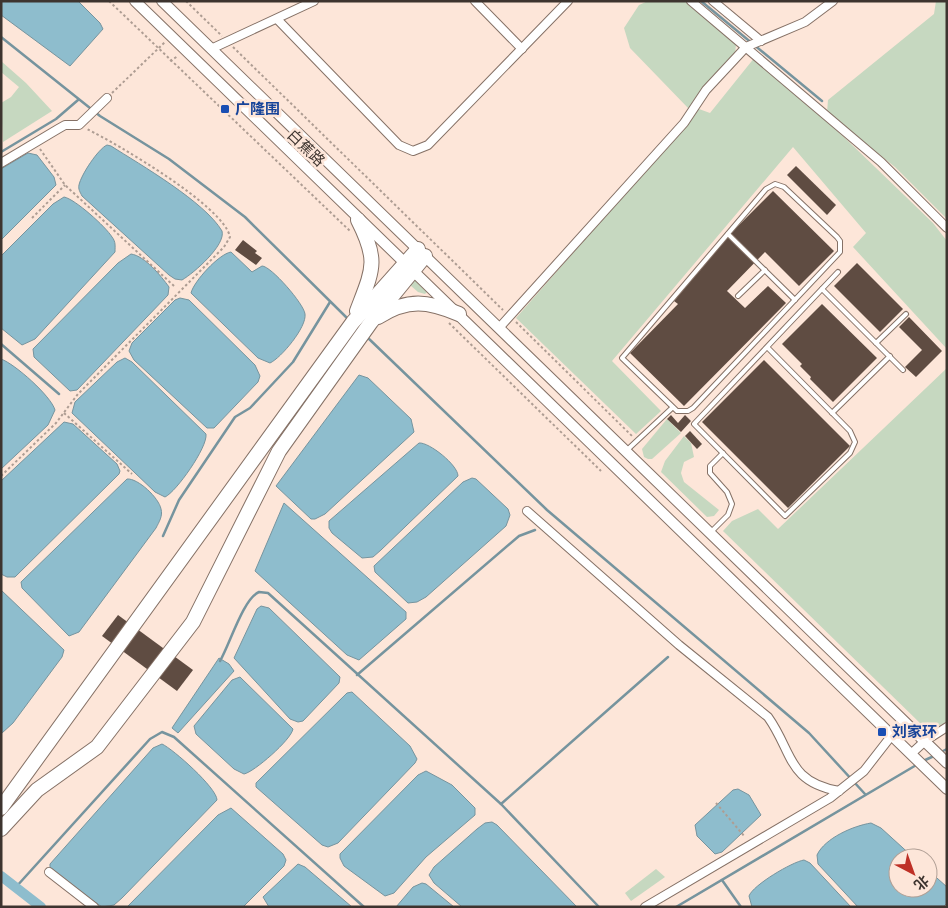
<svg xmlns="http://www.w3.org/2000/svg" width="948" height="908" viewBox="0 0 948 908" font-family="'Fira Sans Condensed','Noto Sans SC',sans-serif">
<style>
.green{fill:#c6d8c0}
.water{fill:#8ebdcd;stroke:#76949e}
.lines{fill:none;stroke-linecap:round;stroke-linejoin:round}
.stream{stroke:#76949e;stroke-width:2.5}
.canal{stroke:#8ebdcd;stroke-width:10}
.building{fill:#5f4c42}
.lane-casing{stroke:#857166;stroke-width:6}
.street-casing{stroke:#857166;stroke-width:10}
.secondary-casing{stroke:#857166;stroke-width:12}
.highway-casing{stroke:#857166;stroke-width:16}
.path{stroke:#ae9d93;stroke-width:2;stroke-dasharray:2.5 2.5;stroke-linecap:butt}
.lane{stroke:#fff;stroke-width:4}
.street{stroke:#fff;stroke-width:8}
.secondary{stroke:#fff;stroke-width:10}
.highway{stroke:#fff;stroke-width:14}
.transit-dot{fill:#1a4fb4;stroke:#fde6d9;stroke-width:2}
.labels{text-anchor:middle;stroke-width:5;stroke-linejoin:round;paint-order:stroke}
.transit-label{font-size:15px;font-weight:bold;fill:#164399;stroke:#fde6d9;text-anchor:start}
.street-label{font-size:15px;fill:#3d342f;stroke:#fde6d9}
</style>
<rect width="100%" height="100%" fill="#fde6d9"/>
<g class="green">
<path d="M 648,1 L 688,1 L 736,44 L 735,55 L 700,92 L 689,109 L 630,48 L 624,28 L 639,5 Z"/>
<path d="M 936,1 L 947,1 L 947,219 L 895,167 L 827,113 L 828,100 L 934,14 Z"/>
<path d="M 755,57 L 846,139 L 933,223 L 947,241 L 947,349 L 853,247 L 866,233 L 793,147 L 612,361 L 661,411 L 636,434 L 516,318 L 699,109 L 710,113 Z"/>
<path d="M 1,61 L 26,83 L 52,111 L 3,142 L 1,103 L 11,97 L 19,87 L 1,72 Z"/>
<path d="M 415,280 L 427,292 L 425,294 L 418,292 L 410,285 Z"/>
<path d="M 947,368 L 947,722 L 931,729 L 922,725 L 723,531 L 732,521 L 758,509 L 778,529 Z"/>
<path d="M 667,419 L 681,433 L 652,459 L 648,459 L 644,457 L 642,449 Z"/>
<path d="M 684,436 L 691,443 L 694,457 L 684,462 L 681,473 L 684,482 L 719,510 L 714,516 L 707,517 L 661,472 L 665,461 Z"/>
<path d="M 656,869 L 665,877 L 631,901 L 625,893 Z"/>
</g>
<g class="water">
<path d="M 1,1 L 78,1 L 100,23 L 103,29 L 70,66 L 1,15 Z"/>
<path d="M 107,145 L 111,146 C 141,165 205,202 222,231 C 226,245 194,273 182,280 L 175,279 L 169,275 L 82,196 C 80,192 78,189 79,185 C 81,175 98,149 107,145 Z"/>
<path d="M 28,153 L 37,155 L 54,177 L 56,185 L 1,240 L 1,169 Z"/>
<path d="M 64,197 C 75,199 106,227 112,237 C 116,242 115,246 115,252 L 35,339 L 22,345 L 1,328 L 1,256 L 53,204 Z"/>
<path d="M 231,252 L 252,272 L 262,266 C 271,266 304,304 305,314 C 307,327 281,358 270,363 L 258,358 L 191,293 C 194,281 219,254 231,252 Z"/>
<path d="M 131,254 C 145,256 161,276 169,287 L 168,295 L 77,390 L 70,391 L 34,357 L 33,349 L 118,263 Z"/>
<path d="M 180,298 L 189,300 L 255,365 L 260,376 L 258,382 L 214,428 L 207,428 L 134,360 L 129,351 L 132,343 L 175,300 Z"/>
<path d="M 125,358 L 132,362 L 206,434 C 208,447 176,492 165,497 L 155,492 L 72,413 L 75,402 L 117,362 Z"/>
<path d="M 1,359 C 15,364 51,396 55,410 L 48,425 L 1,469 Z"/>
<path d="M 359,375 L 368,378 L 411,419 L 414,432 L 325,514 L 315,519 L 311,519 L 276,486 Z"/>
<path d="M 64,422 L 73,424 L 117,464 L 120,471 L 119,474 L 15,577 L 7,577 L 1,574 L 1,481 Z"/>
<path d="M 419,443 C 429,442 458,465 458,476 L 381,550 L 373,557 L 362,558 L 332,533 L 329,528 L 329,521 Z"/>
<path d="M 472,478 L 476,479 L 508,509 L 510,515 L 506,526 L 426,597 L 417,602 L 408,603 L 375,572 L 374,566 L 463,482 Z"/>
<path d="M 127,479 C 138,478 159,498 161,509 C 163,516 159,522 156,528 L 79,632 L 69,636 L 22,588 L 21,582 Z"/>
<path d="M 284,503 L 406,612 L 406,619 L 359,660 L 347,655 L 255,571 Z"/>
<path d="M 1,590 L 64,650 L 62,657 L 13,723 L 2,733 Z"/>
<path d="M 261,606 L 269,608 L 340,677 L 339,683 L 303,721 L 298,722 L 290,719 L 234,658 L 257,609 Z"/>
<path d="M 219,658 L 229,664 L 234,671 L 178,733 L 172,728 Z"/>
<path d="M 240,677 L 293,729 C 291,740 254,772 244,774 L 234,769 L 196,734 L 194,726 L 232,680 Z"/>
<path d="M 352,692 L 410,746 L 417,759 L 415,763 L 338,843 L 328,847 L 322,845 L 256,787 L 256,783 L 347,693 Z"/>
<path d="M 162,744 C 173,749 217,788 217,800 L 122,898 L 114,905 L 102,907 L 58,877 L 50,869 L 50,864 L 153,748 Z"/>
<path d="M 426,771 L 452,785 L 475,808 L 475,815 L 426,857 L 394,893 L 385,896 L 344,866 L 340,858 L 340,854 L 418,775 Z"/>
<path d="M 738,789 L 749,795 L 761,815 L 722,852 L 715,854 L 697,836 L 695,825 L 733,790 Z"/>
<path d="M 231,808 L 283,854 L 286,860 L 284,866 L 243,907 L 127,907 L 218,815 Z"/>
<path d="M 492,822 L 497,825 L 577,907 L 462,907 L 434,883 L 429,875 L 434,867 L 477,829 L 485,823 Z"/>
<path d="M 871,823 L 881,828 L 914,858 L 898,858 L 898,888 L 928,888 L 928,870 L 947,887 L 947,903 L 944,906 L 858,907 L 818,864 L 817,855 C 825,838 853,826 871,823 Z"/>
<path d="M 804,860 L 810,863 L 851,907 L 752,907 L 749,896 C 753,885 792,862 804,860 Z"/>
<path d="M 298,864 L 305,867 L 352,907 L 269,907 L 263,897 Z"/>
<path d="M 422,883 L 426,884 L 454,907 L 396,907 L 413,887 Z"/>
</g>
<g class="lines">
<g class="stream">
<path d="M 701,1 L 822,101"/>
<path d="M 1,37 L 100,116 L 169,159 L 245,217 L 348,319"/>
<path d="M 1,152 L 56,119 L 78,100"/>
<path d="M 367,337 L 547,510 L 809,733 L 865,794"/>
<path d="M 1,344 L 59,394"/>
<path d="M 163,536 L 179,500 L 235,417 L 250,408 L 293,362 L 330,302"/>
<path d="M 220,661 C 230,644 243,599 259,592 L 268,593 L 501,804 L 599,907"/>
<path d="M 357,675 L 519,536 L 535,530"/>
<path d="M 941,752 L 947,749"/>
<path d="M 923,761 L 934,756"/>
<path d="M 501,804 L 668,657"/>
<path d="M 722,880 L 741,907"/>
<path d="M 16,887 L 150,739 L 162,732 L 174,737 L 364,907"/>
<path d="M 676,907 L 918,764"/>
</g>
<path class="canal" d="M 1,876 L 41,907"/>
</g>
<g class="building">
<path d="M 796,166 L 836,205 L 827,215 L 787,175 Z"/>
<path d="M 773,191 L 834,251 L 799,286 L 765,252 L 727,291 L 745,308 L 768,286 L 786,303 L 684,406 L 630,353 L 678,304 L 674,301 L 723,241 Z"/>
<path d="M 243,240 L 257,251 L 255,253 L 262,258 L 256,265 L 235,250 Z"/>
<path d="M 857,263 L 903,309 L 880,332 L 834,286 Z"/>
<path d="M 822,304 L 877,358 L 833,402 L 810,379 L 811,377 L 800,366 L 802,364 L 782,344 Z"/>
<path d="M 909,317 L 942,351 L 916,377 L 905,367 L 922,350 L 899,327 Z"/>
<path d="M 764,360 L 850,446 L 788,508 L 702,422 Z"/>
<path d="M 671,415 L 678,423 L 685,415 L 691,421 L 681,432 L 667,419 Z"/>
<path d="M 690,431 L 702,444 L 697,449 L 685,436 Z"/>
<path d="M 118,615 L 193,670 L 177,691 L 102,636 Z"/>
</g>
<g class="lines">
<defs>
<g id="lane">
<path d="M 775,184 L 784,187 L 837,237 L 840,241 L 840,252 L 693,408 L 688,411 L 677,411 L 622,358 L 766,189 Z"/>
<path d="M 728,234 L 795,300"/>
<path d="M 822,289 L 903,370"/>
<path d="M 738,296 L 765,270"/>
<path d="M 876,343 L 906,314"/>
<path d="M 767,347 L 850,431 L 855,442 L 850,453 L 785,516 L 694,424 L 838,272"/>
<path d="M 832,413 L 890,356"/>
<path d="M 626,451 L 672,408"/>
<path d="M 711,532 L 728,515 L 732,504 L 727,492 L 710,473 L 710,466 L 723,453"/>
</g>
<g id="street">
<path d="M 475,1 L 522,49"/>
<path d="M 691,1 L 881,162 L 947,228"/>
<path d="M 713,1 L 761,41"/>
<path d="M 277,19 L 399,145 L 413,151 L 428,145 L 568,1"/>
<path d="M 211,49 L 314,1"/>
<path d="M 1,163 L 58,129 L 65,125 L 79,125 L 107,98"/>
<path d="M 499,328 L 684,123 L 706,90 L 746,47 L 805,22 L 833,1"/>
<path d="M 527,511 L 679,645 L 768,717 C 793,752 787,782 839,791"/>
<path d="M 912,753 L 925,741 L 947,727"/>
<path d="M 49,872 L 94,907"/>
<path d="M 645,907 L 830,798 L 864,771 L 892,735"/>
</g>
<g id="secondary">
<path d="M 135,1 L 947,789"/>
<path d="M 162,1 L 947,763"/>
</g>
<g id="highway">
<path d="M 357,311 C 373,269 379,261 358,220"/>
<path d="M 378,317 C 408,298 428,301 459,314"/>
<path d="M 1,808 L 353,322 L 418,249"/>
<path d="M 1,829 L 37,790 L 97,747 L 193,622 L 279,451 L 371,322 L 425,256"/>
</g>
</defs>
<use href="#lane" class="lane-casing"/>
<use href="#street" class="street-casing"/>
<use href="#secondary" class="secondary-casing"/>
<use href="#highway" class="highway-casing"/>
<g class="path">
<path d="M 109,1 L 350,231"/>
<path d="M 186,1 L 222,36"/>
<path d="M 233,47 L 503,310"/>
<path d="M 170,61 L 178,56"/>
<path d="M 112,93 L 165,42"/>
<path d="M 40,149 L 65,185 L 174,286"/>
<path d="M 32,218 L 65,185"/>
<path d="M 516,322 L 632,436"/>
<path d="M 449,323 L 601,471"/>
<path d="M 64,413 L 132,474"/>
<path d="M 1,476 L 56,423 L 78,394 L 224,247 L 230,237 C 224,206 117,144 87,129"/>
<path d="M 716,803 L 745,837"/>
</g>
<use href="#lane" class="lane"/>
<use href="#street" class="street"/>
<use href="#secondary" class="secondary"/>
<use href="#highway" class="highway"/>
</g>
<g class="transit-dot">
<rect x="220" y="104" width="10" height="10" rx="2.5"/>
<rect x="877" y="727" width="10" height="10" rx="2.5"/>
</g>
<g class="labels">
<g class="transit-label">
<text x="235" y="114">广隆围</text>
<text x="892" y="737">刘家环</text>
</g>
<g class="street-label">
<text transform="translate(306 148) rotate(44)" y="5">白蕉路</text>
</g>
</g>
<rect width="948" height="908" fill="none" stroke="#3d342f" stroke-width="5"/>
<g transform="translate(913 873) rotate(139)"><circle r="24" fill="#fde6d9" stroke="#b09f95"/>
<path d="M0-4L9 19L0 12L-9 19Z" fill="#be3026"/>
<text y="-8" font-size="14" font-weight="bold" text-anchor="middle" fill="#3d342f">北</text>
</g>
</svg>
